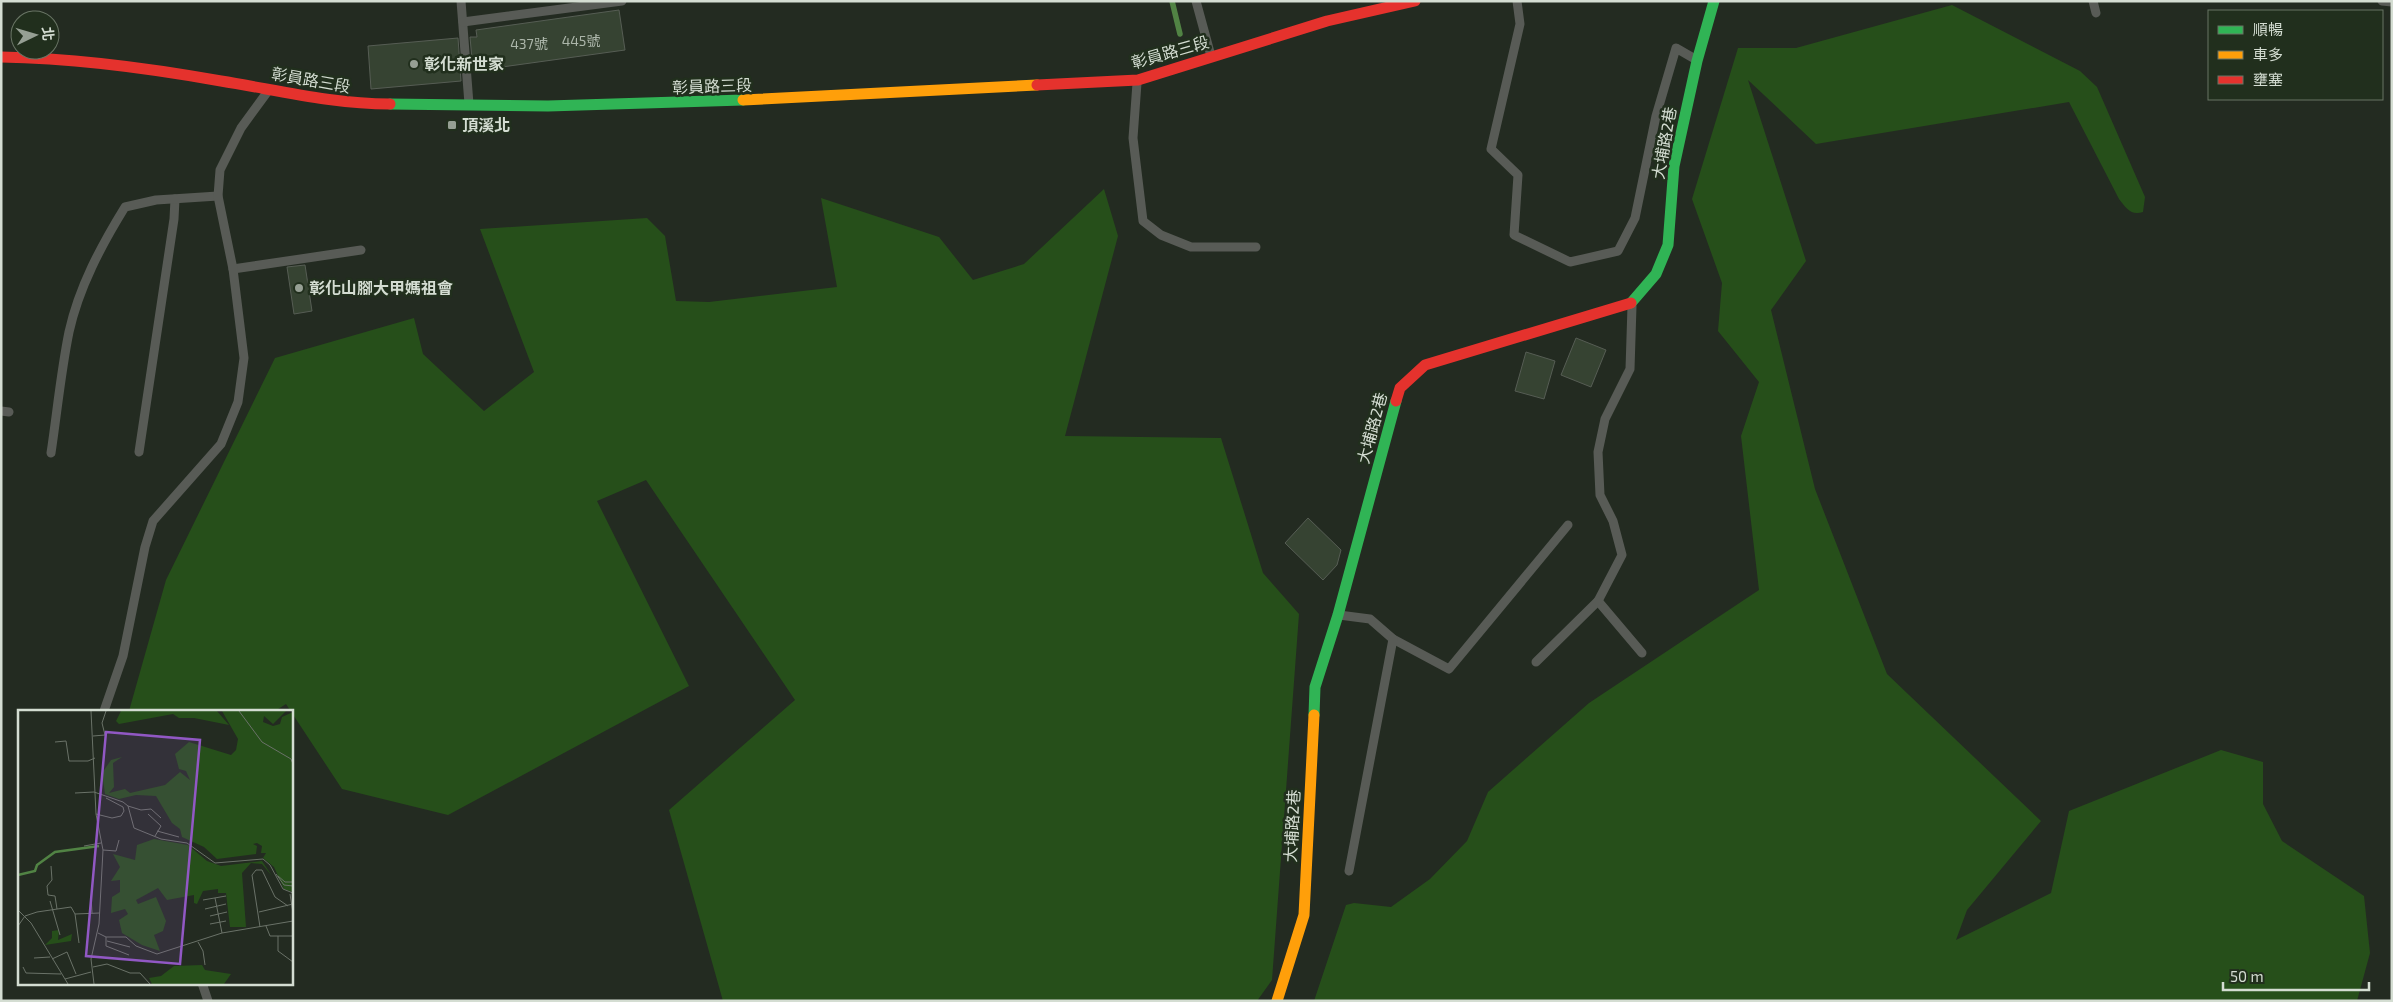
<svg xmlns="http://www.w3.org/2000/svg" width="2393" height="1002" viewBox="0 0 2393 1002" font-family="'Exo 2','Noto Sans TC',sans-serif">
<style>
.green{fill:#264f1a}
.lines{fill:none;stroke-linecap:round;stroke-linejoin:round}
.stream{stroke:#518344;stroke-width:5.5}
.building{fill:#364332;stroke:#565d54}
.lane{stroke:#585b56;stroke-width:9}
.fast{stroke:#30b455;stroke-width:11}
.slow{stroke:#ff9f0a;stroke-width:11}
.jam{stroke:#e5322d;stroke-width:11}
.poi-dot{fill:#969f94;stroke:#212f1d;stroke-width:2}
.labels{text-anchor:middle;stroke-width:5;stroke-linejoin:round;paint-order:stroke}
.number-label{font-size:14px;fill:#acb6aa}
.street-label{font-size:16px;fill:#d4ddd2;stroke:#212f1d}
.poi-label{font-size:16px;font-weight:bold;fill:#d4ddd2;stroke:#212f1d;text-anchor:start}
.inset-river{fill:none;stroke:#518344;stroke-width:2.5}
.inset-road{fill:none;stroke:#6a7268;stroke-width:1}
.view{fill:#9158c4;fill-opacity:0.15;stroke:#9158c4;stroke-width:2.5}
.inset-edge{fill:none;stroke:#d4ddd2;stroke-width:2.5}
</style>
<rect width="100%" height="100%" fill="#232b21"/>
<g class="green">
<path d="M 1952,5 L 2080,71 L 2097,87 L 2145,197 L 2143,212 C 2131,216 2126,208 2119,199 L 2069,102 L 1816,144 L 1748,80 L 1806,261 L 1771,310 L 1815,489 L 1887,674 L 2041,821 L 1967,910 L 1956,940 L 2051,893 L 2069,811 L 2221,750 L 2263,762 L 2263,804 L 2282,841 L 2364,896 L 2370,953 L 2357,1001 L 1314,1001 L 1346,905 L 1354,903 L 1391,907 L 1430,879 L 1467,841 L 1488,792 L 1589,703 L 1759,590 L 1741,436 L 1759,382 L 1718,331 L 1722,283 L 1692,199 L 1738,48 L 1796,48 Z"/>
<path d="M 1104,189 L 1118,236 L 1065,436 L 1221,438 L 1263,573 L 1299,614 L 1272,980 L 1257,1001 L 723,1001 L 669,810 L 795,700 L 646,480 L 597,501 L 689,686 L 448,815 L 342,789 L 286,704 L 275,711 L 129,711 L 166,580 L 275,358 L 414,318 L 423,354 L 484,411 L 534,372 L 480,229 L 647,218 L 665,236 L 676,301 L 709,302 L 837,287 L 821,198 L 939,237 L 973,280 L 1024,264 Z"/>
</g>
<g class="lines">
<path class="stream" d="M 1172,1 L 1180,34"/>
</g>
<g class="building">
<path d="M 619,10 L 625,50 L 473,71 L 470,37 L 477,37 L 476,30 Z"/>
<path d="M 458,38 L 461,81 L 371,89 L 368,46 Z"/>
<path d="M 305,265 L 312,311 L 294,314 L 287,267 Z"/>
<path d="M 1576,338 L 1606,350 L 1591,387 L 1561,375 Z"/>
<path d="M 1526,352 L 1555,361 L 1544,399 L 1515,391 Z"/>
<path d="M 1308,518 L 1341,550 L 1337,565 L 1323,580 L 1285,543 Z"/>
</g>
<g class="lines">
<g class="lane">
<path d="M 461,1 L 469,104"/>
<path d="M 1196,1 L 1211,56"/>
<path d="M 1517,1 L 1520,24 L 1491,149 L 1518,175 L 1514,235 L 1570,262 L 1618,251 L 1635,218 L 1656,116 L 1676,48 L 1695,59"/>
<path d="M 2093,1 L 2096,13"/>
<path d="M 2382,1 L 2392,2"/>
<path d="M 463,22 L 622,1"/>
<path d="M 1137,83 L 1133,138 L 1143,221 L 1161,235 L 1191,247 L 1256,247"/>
<path d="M 233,269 L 361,250"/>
<path d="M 1,411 L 9,412"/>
<path d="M 139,452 L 174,219 L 175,199"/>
<path d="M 51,453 C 57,413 61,371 69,332 C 79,287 101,246 125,207 L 156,200 L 218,196"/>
<path d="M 1598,601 L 1642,653"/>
<path d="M 1339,615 L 1370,619 L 1393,639 L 1449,669 L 1568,525"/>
<path d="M 1536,662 L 1598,601 L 1622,555 L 1613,521 L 1600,495 L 1598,452 L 1605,419 L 1630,369 L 1632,306"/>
<path d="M 104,711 L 123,656 L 145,547 L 153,521 L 221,444 L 238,402 L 244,358 L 233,269 L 218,196 L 220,170 L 241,128 L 268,91"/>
<path d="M 1349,871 L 1393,639"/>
<path d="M 202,983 L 208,1001"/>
</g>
<g class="fast">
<path d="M 390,104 L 548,106 L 743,100"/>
<path d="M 1631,303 L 1656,274 L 1668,245 L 1674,166 L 1697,61 L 1714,1"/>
<path d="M 1314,715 L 1315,687 L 1338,615 L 1396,401"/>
</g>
<g class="slow">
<path d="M 743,100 L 1037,85"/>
<path d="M 1277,1001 L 1304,915 L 1314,715"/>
</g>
<g class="jam">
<path d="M 1,57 C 75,58 148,68 221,81 C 277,90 333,104 390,104"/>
<path d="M 1037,85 L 1138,80 L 1327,21 L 1415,1"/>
<path d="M 1396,401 L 1400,388 L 1425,365 L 1631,303"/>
</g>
</g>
<g class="poi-dot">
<circle cx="414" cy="64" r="5"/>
<rect x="447" y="120" width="10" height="10" rx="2.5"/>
<circle cx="299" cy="288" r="5"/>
</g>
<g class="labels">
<g class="number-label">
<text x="581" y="46">445號</text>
<text x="529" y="49">437號</text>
</g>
<g class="street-label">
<text transform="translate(1170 52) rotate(-16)" y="6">彰員路三段</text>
<text transform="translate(311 80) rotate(10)" y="6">彰員路三段</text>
<text transform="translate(712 86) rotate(-2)" y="6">彰員路三段</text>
<text transform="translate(1664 143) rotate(-80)" y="6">大埔路2巷</text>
<text transform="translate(1372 428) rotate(-75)" y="6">大埔路2巷</text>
<text transform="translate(1292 826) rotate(-87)" y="6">大埔路2巷</text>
</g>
<g class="poi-label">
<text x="424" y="70">彰化新世家</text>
<text x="462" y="131">頂溪北</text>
<text x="309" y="294">彰化山腳大甲媽祖會</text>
</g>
</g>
<g transform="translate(18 710)">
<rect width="275" height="275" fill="#232b21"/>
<path d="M 103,1 L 199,1 L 211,15 L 176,8 L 161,8 L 155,4 L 101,14 L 98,11 ZM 204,1 L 268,1 L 255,14 L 246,6 L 245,12 L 255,16 L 262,14 L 264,7 L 275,2 L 275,182 L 266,179 L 256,157 L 245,148 L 248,143 L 243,143 L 244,136 L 239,133 L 235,134 L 239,136 L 238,144 L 199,149 L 186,137 L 164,127 L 162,119 L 154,113 L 138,86 L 118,85 L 101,89 L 87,84 L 84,63 L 93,50 L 104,47 L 95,53 L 96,77 L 91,83 L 107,79 L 112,83 L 147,75 L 162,62 L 172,70 L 168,61 L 161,59 L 157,44 L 171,32 L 213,45 L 218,40 L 220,29 ZM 136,129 L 170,135 L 189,151 L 203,156 L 244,151 L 254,166 L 244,154 L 233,153 L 224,163 L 228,217 L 212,217 L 208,183 L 200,183 L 200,179 L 185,181 L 179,194 L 176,193 L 176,185 L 149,190 L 140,178 L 118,190 L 120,194 L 138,187 L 148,211 L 145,221 L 136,225 L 142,241 L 124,235 L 104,223 L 101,210 L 110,204 L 107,199 L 93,203 L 94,187 L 102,182 L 102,170 L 93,171 L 102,157 L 95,144 L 117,150 L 119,135 ZM 41,220 L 40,230 L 54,224 L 53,231 L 27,235 L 34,228 L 34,221 ZM 184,255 L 187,260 L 213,264 L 206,274 L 134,274 L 131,268 L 143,266 L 156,256 Z" fill="#264f1a"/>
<path class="inset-river" d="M 0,165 L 17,161 L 19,155 L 37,142 L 81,136"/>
<path class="inset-road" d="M 73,1 L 78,104 L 85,140 L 81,214 L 73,249 L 76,274M 221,1 L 244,32 L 273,49 L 275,54M 75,26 L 87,25 L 84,13 L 88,1M 37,32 L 48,31 L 51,51 L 70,51 L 77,48M 57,83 L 76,82 L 105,92 L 110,96 L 116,118 L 143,129 L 169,133 L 197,153 L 245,149 L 252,155 L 265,179 L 275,183M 110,96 L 123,100 L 133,99 L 143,108M 78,104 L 94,108 L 103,106 L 106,101 L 105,97 L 88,88M 130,104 L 143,116 L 137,126M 139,121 L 161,127M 66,136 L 83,133M 85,140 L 98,141 L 101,130M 33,156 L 34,170 L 29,176 L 30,185 L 37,186 L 39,199M 258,164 L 266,175 L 275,176M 260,166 L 267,172 L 275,172M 272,184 L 275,203M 73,187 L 74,203M 197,188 L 204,223M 185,190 L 208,186M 32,191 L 42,225M 187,199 L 208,194M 0,200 L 13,213 L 50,274M 241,202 L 275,194M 57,204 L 61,233M 192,206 L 209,202M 192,214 L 208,211M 0,216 L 7,206 L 19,202 L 53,197 L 57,204 L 82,203M 248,216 L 252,226 L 275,226M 242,217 L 234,165 L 238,160 L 244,160 L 257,187 L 270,196M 80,223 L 88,227 L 108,227 L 118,236 L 139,244 L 204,223 L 275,211M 260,226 L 260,241 L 275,252M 88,227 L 88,236 L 111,245M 89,231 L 112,237M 180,232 L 185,241 L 187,255M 16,248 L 32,247M 34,249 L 49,242 L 58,264M 5,257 L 8,263 L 43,264M 75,257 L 89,254 L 112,263 L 122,263 L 132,274M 47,269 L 73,262"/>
<path class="view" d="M 88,22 L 182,30 L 162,254 L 68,246 Z"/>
<rect width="275" height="275" class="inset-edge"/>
</g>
<rect width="2393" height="1002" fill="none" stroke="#d4ddd2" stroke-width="5"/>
<rect x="2208" y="10" width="175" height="90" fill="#212f1d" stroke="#697565"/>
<rect x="2218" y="26" width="25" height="8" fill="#30b455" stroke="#697565"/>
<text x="2253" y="35" font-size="15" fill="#d4ddd2">順暢</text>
<rect x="2218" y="51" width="25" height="8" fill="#ff9f0a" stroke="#697565"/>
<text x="2253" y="60" font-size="15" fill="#d4ddd2">車多</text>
<rect x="2218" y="76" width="25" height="8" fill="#e5322d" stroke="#697565"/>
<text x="2253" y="85" font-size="15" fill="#d4ddd2">壅塞</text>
<g transform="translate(35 35) rotate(85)"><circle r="24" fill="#212f1d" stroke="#697565"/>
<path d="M0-4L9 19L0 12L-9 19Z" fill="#969f94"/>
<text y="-8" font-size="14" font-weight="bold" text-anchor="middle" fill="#d4ddd2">北</text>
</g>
<path d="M2223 982v8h146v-8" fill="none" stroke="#d4ddd2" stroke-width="2.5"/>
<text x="2230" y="982" font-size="15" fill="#d4ddd2" stroke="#212f1d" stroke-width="4" paint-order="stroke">50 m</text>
</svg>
